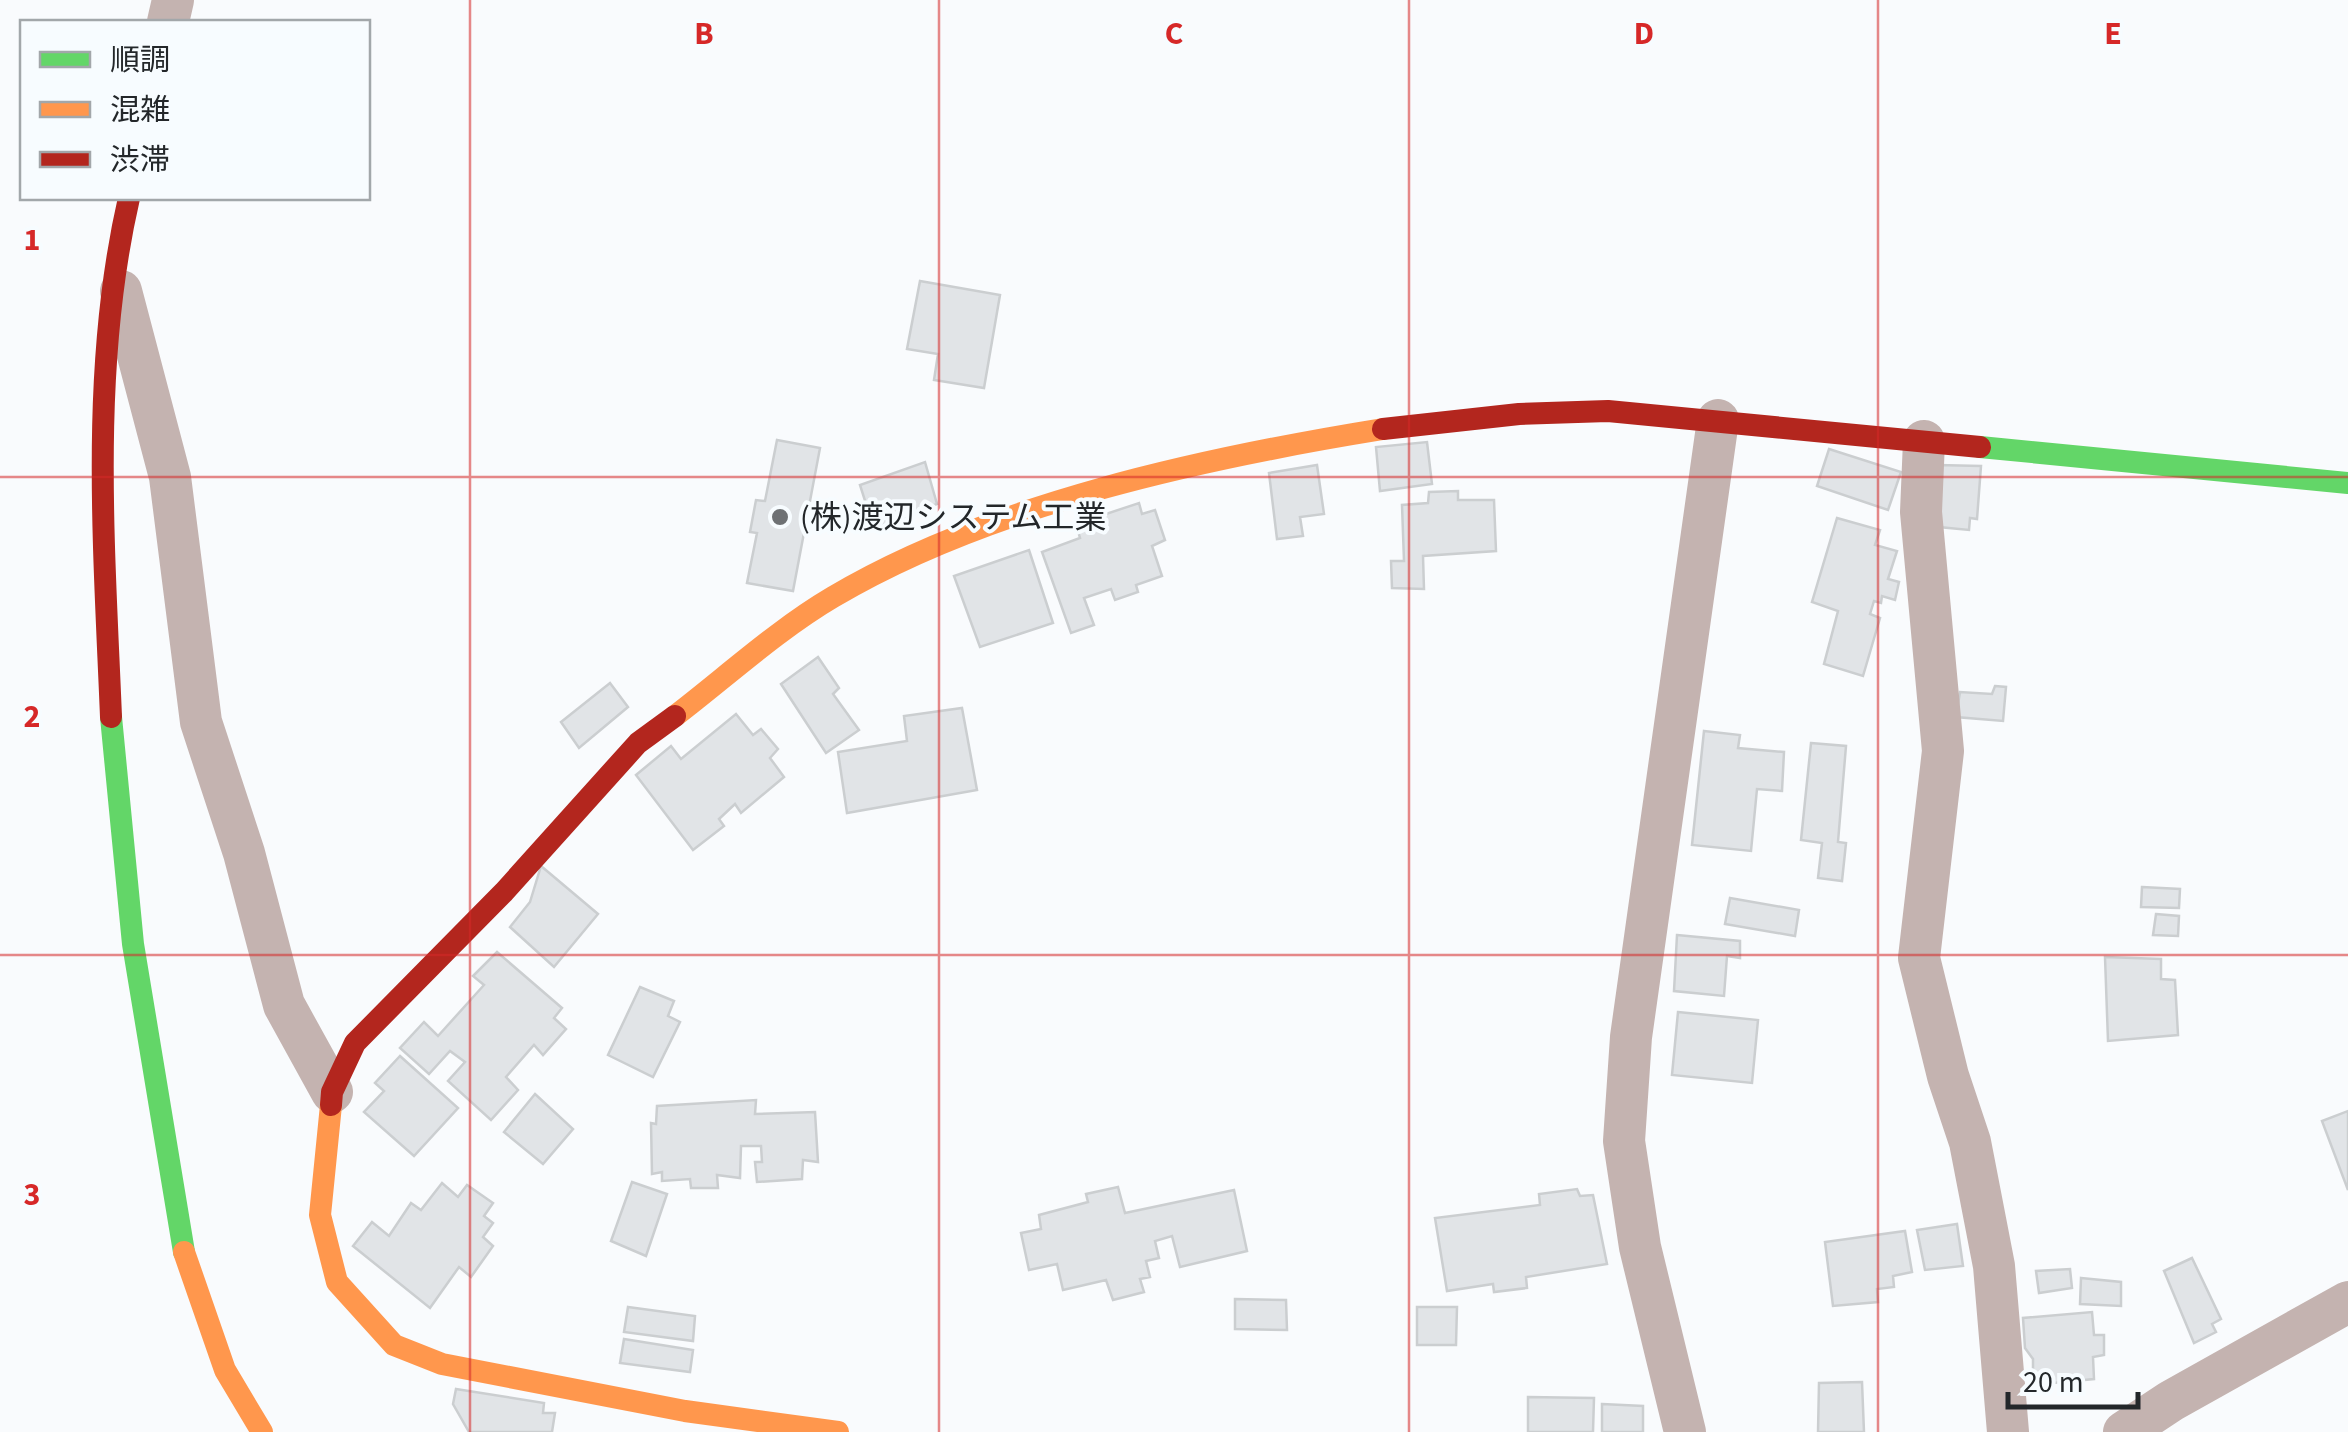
<svg xmlns="http://www.w3.org/2000/svg" width="2348" height="1432" viewBox="0 0 2348 1432" font-family="'Source Sans 3','Noto Sans JP',sans-serif">
<style>
.building{fill:#e1e4e7;stroke:#cbced0;stroke-width:2.5}
.lines{fill:none;stroke-linecap:round;stroke-linejoin:round}
.street{stroke:#c4b3b0;stroke-width:42}
.fast{stroke:#63d668;stroke-width:22}
.slow{stroke:#ff974d;stroke-width:22}
.jam{stroke:#b3261e;stroke-width:22}
.grid{fill:none;stroke:#d62828;stroke-width:2.5;stroke-opacity:0.55}
.poi-dot{fill:#6e7174;stroke:#f7fcff;stroke-width:4}
.labels{text-anchor:middle;stroke-width:8;stroke-linejoin:round;paint-order:stroke}
.poi-label{font-size:32px;fill:#23272a;stroke:#f7fcff;text-anchor:start}
.grid-label{font-size:32px;text-anchor:middle;font-weight:bold;fill:#d62828;stroke:#f7fcff;stroke-width:8;stroke-linejoin:round;paint-order:stroke}
</style>
<rect width="100%" height="100%" fill="#f9fbfd"/>
<g class="building">
<path d="M 920,281 L 1000,295 L 984,388 L 934,380 L 938,354 L 907,349 Z"/>
<path d="M 777,440 L 820,448 L 793,591 L 747,583 L 757,533 L 750,532 L 756,500 L 765,501 Z"/>
<path d="M 1427,442 L 1432,484 L 1380,491 L 1376,447 Z"/>
<path d="M 1829,449 L 1901,472 L 1888,510 L 1817,486 Z"/>
<path d="M 925,462 L 937,504 L 874,529 L 860,485 Z"/>
<path d="M 1317,465 L 1324,514 L 1300,517 L 1303,536 L 1277,539 L 1269,473 Z"/>
<path d="M 1937,465 L 1981,466 L 1977,519 L 1970,518 L 1969,530 L 1939,527 Z"/>
<path d="M 1458,491 L 1458,500 L 1494,500 L 1496,551 L 1423,556 L 1424,589 L 1392,588 L 1391,561 L 1404,561 L 1402,505 L 1428,503 L 1429,492 Z"/>
<path d="M 1139,503 L 1142,514 L 1155,510 L 1165,540 L 1152,546 L 1162,576 L 1136,585 L 1138,592 L 1115,600 L 1111,589 L 1084,598 L 1094,625 L 1071,633 L 1042,552 L 1080,538 L 1076,524 Z"/>
<path d="M 1837,518 L 1880,530 L 1875,545 L 1897,551 L 1888,579 L 1899,582 L 1895,600 L 1882,596 L 1881,603 L 1874,601 L 1870,614 L 1880,618 L 1863,676 L 1824,664 L 1838,611 L 1812,602 Z"/>
<path d="M 1029,550 L 1053,623 L 980,647 L 954,576 Z"/>
<path d="M 818,657 L 839,688 L 833,694 L 859,730 L 826,753 L 781,684 Z"/>
<path d="M 610,683 L 628,707 L 579,748 L 561,722 Z"/>
<path d="M 1995,686 L 2006,687 L 2003,721 L 1956,717 L 1960,692 L 1992,694 Z"/>
<path d="M 962,708 L 977,790 L 847,813 L 838,752 L 907,741 L 904,716 Z"/>
<path d="M 736,714 L 753,735 L 761,729 L 778,749 L 770,758 L 784,777 L 741,813 L 735,804 L 719,819 L 724,826 L 693,850 L 636,775 L 671,746 L 681,759 Z"/>
<path d="M 1704,731 L 1740,735 L 1738,748 L 1784,752 L 1782,791 L 1757,789 L 1751,851 L 1692,845 Z"/>
<path d="M 1811,743 L 1846,746 L 1838,842 L 1846,843 L 1842,881 L 1818,878 L 1822,843 L 1801,840 Z"/>
<path d="M 541,866 L 598,914 L 554,967 L 510,927 L 530,902 Z"/>
<path d="M 2142,887 L 2180,889 L 2179,908 L 2141,907 Z"/>
<path d="M 1730,898 L 1799,910 L 1795,936 L 1725,924 Z"/>
<path d="M 2156,914 L 2179,916 L 2178,936 L 2153,935 Z"/>
<path d="M 1677,935 L 1740,941 L 1740,958 L 1727,956 L 1724,996 L 1674,991 Z"/>
<path d="M 497,952 L 562,1008 L 554,1018 L 566,1029 L 543,1055 L 534,1045 L 506,1077 L 518,1090 L 491,1120 L 448,1081 L 465,1062 L 450,1051 L 429,1074 L 400,1048 L 424,1022 L 438,1036 L 484,985 L 473,976 Z"/>
<path d="M 2105,957 L 2161,959 L 2161,979 L 2175,980 L 2178,1035 L 2108,1041 Z"/>
<path d="M 640,987 L 674,1001 L 668,1016 L 680,1022 L 653,1077 L 608,1055 Z"/>
<path d="M 1678,1012 L 1758,1020 L 1752,1083 L 1672,1075 Z"/>
<path d="M 400,1056 L 458,1108 L 414,1156 L 364,1112 L 384,1091 L 375,1083 Z"/>
<path d="M 535,1094 L 573,1129 L 543,1164 L 504,1132 Z"/>
<path d="M 756,1100 L 755,1114 L 815,1112 L 818,1162 L 803,1160 L 802,1179 L 757,1182 L 755,1162 L 762,1162 L 761,1146 L 741,1146 L 740,1178 L 717,1175 L 718,1188 L 691,1188 L 690,1179 L 662,1181 L 662,1172 L 652,1174 L 651,1123 L 656,1124 L 657,1106 Z"/>
<path d="M 2348,1111 L 2348,1190 L 2322,1121 Z"/>
<path d="M 632,1182 L 667,1194 L 646,1256 L 611,1241 Z"/>
<path d="M 442,1183 L 458,1197 L 467,1185 L 493,1203 L 484,1216 L 493,1223 L 483,1237 L 493,1246 L 471,1277 L 459,1267 L 430,1308 L 353,1246 L 372,1222 L 389,1236 L 411,1203 L 421,1210 Z"/>
<path d="M 1118,1187 L 1125,1213 L 1234,1190 L 1247,1251 L 1180,1267 L 1172,1236 L 1155,1241 L 1159,1258 L 1146,1261 L 1150,1277 L 1140,1279 L 1144,1292 L 1113,1300 L 1106,1280 L 1063,1290 L 1057,1264 L 1029,1270 L 1021,1233 L 1041,1229 L 1039,1215 L 1088,1202 L 1086,1194 Z"/>
<path d="M 1577,1189 L 1580,1196 L 1593,1195 L 1607,1264 L 1526,1277 L 1527,1288 L 1494,1292 L 1493,1284 L 1447,1291 L 1435,1218 L 1540,1205 L 1539,1194 Z"/>
<path d="M 1957,1224 L 1963,1266 L 1925,1270 L 1917,1230 Z"/>
<path d="M 1905,1231 L 1912,1272 L 1893,1276 L 1894,1287 L 1877,1289 L 1878,1302 L 1833,1306 L 1825,1242 Z"/>
<path d="M 2192,1258 L 2221,1319 L 2212,1324 L 2216,1332 L 2194,1343 L 2164,1271 Z"/>
<path d="M 2070,1269 L 2072,1288 L 2039,1293 L 2036,1271 Z"/>
<path d="M 2081,1278 L 2121,1282 L 2121,1306 L 2080,1304 Z"/>
<path d="M 1235,1299 L 1286,1300 L 1287,1330 L 1235,1329 Z"/>
<path d="M 628,1307 L 695,1316 L 693,1341 L 624,1332 Z"/>
<path d="M 1417,1307 L 1457,1307 L 1456,1345 L 1417,1345 Z"/>
<path d="M 2092,1312 L 2094,1335 L 2104,1335 L 2104,1355 L 2093,1357 L 2094,1379 L 2033,1385 L 2033,1359 L 2025,1348 L 2023,1318 Z"/>
<path d="M 624,1339 L 693,1350 L 690,1372 L 620,1363 Z"/>
<path d="M 1862,1382 L 1864,1432 L 1818,1432 L 1819,1383 Z"/>
<path d="M 456,1389 L 544,1403 L 543,1413 L 555,1413 L 552,1432 L 469,1432 L 453,1404 Z"/>
<path d="M 1528,1397 L 1594,1398 L 1593,1432 L 1528,1432 Z"/>
<path d="M 1602,1404 L 1643,1406 L 1643,1432 L 1602,1432 Z"/>
</g>
<g class="lines">
<g class="street">
<path d="M 168,22 L 173,0"/>
<path d="M 121,291 L 170,477 L 201,722 L 244,853 L 284,1005 L 332,1092"/>
<path d="M 1924,441 L 1921,512 L 1943,751 L 1919,958 L 1948,1076 L 1970,1142 L 1994,1266 L 2008,1432"/>
<path d="M 1685,1432 L 1640,1247 L 1624,1141 L 1631,1037 L 1718,420"/>
<path d="M 2124,1432 L 2171,1401 L 2348,1302"/>
</g>
<g class="fast">
<path d="M 1980,447 L 2348,483"/>
<path d="M 111,717 L 133,944 L 184,1252"/>
</g>
<g class="slow">
<path d="M 675,716 C 726,677 777,630 833,597 C 990,504 1204,458 1383,429"/>
<path d="M 331,1105 L 320,1215 L 337,1282 L 394,1345 L 442,1364 L 685,1411 L 838,1432"/>
<path d="M 184,1252 L 225,1370 L 262,1432"/>
</g>
<g class="jam">
<path d="M 1383,429 L 1519,414 L 1608,411 L 1980,447"/>
<path d="M 111,717 C 104,544 90,367 129,198"/>
<path d="M 331,1105 L 332,1092 L 355,1043 L 504,892 L 638,743 L 675,716"/>
</g>
</g>
<path class="grid" d="M 470,0 L 470,1432M 939,0 L 939,1432M 1409,0 L 1409,1432M 1878,0 L 1878,1432M 0,477 L 2348,477M 0,955 L 2348,955"/>
<circle class="poi-dot" cx="780" cy="517" r="10"/>
<g class="labels">
<g class="poi-label">
<text x="800" y="528">(株)渡辺システム工業</text>
</g>
</g>
<g class="grid-label">
<text x="704" y="44">B</text>
<text x="1174" y="44">C</text>
<text x="1644" y="44">D</text>
<text x="2113" y="44">E</text>
<text x="32" y="250">1</text>
<text x="32" y="727">2</text>
<text x="32" y="1205">3</text>
</g>
<rect x="20" y="20" width="350" height="180" fill="#f7fcff" stroke="#a2a7aa" stroke-width="2.5"/>
<rect x="40" y="52" width="50" height="15" fill="#63d668" stroke="#a2a7aa" stroke-width="2.5"/>
<text x="110" y="70" font-size="30" fill="#23272a">順調</text>
<rect x="40" y="102" width="50" height="15" fill="#ff974d" stroke="#a2a7aa" stroke-width="2.5"/>
<text x="110" y="120" font-size="30" fill="#23272a">混雑</text>
<rect x="40" y="152" width="50" height="15" fill="#b3261e" stroke="#a2a7aa" stroke-width="2.5"/>
<text x="110" y="170" font-size="30" fill="#23272a">渋滞</text>
<path d="M2008 1392v15h130v-15" fill="none" stroke="#23272a" stroke-width="5"/>
<text x="2023" y="1392" font-size="30" fill="#23272a" stroke="#f7fcff" stroke-width="8" paint-order="stroke">20 m</text>
</svg>
